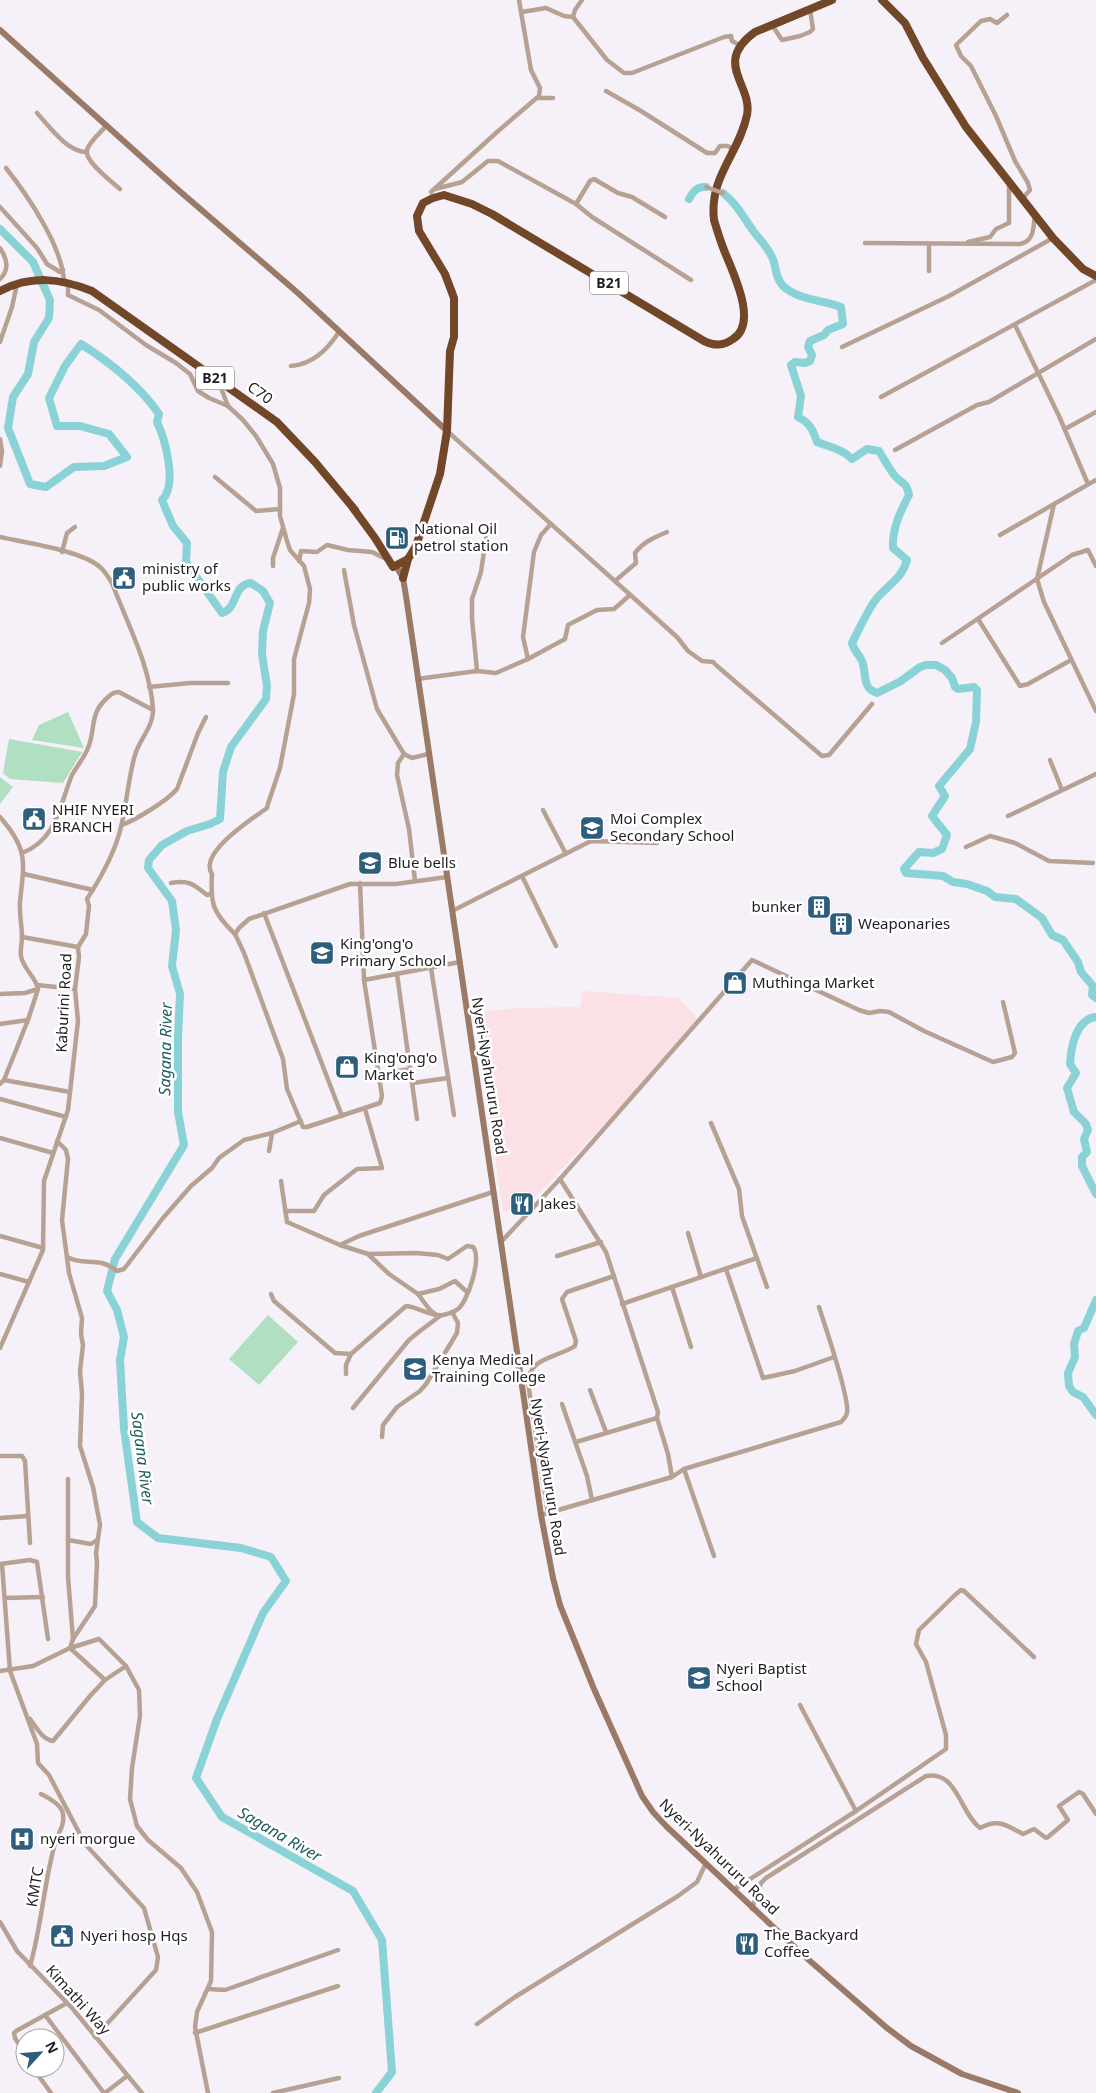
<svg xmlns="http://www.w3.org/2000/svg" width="1096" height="2093" viewBox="0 0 1096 2093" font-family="'Noto Sans',sans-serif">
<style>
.industrial{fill:#fbe0e6}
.green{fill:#b0dfc2}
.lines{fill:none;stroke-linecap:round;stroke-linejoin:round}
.river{stroke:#89d2d5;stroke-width:8}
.street{stroke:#b7a193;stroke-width:4.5}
.secondary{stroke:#9a7a66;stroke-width:6}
.highway{stroke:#714728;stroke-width:8}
.street-bridge{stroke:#b7a193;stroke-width:4.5}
.labels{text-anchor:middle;stroke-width:5;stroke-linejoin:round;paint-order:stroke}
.shield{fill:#fff;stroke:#636264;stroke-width:1}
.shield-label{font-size:14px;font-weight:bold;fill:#201e21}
.street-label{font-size:15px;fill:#201e21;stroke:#fff}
.poi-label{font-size:15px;fill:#201e21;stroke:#fff;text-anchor:start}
.water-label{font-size:16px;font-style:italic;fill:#1f5d5f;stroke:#fff}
</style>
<rect width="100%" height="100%" fill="#f6f0f8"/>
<path class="industrial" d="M 583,991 L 679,998 L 695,1015 L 699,1023 L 526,1207 L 503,1212 L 475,1013 L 516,1008 L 580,1007 Z"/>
<g class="green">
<path d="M 68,712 L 84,748 L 32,740 L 39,725 Z"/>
<path d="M 9,739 L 82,752 L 63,783 L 10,779 L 3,773 Z"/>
<path d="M 0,777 L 13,787 L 0,804 Z"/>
<path d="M 268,1315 L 298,1342 L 259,1385 L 229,1359 Z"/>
</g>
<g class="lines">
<g class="river">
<path d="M 723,193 C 738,205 743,217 754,232 C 762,242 766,245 772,257 C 777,267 774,276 783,286 C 798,300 823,300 841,307 L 843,324 L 828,330 L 824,335 L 810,341 L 808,347 L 812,355 L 810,361 L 805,363 L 795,362 L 791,365 L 801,396 L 798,417 C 810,423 813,430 817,442 C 830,447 842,449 852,459 L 867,449 L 879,451 C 884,459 889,469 895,476 C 903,485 906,481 909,495 C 900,512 892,529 893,548 L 907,560 C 902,580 885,586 874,602 C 866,614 859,629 852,643 C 854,651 859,654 862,661 C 867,673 861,688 877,693 L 901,681 L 920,667 L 926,665 L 936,665 L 945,670 L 952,678 L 955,687 L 958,689 L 974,687 L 977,690 L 976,722 L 970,749 L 939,786 L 945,796 L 932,816 L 947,835 L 942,849 L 933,853 L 919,852 L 904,869 L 906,873 L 943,876 L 953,882 L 967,884 L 987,891 L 995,897 L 1016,899 L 1042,918 L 1052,935 L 1063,940 L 1078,962 L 1081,972 L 1093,986 L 1092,995 L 1096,998"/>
<path d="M 689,199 C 693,192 697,186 706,187"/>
<path d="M 0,229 L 33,262 L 50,300 L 49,318 L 34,342 L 28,374 L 13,397 L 8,428 L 30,484 L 46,487 L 74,467 L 104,466 L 127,457 L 109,434 L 80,426 L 57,426 L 49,398 L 65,366 L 81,344 C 111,363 139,385 159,414 L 157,422 C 165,439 178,485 162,500 L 173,526 L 187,543 L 186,561 L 188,565 L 222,613 C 238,609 232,585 251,583 L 263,591 L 270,603 L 263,631 L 262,654 L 267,686 L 266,699 L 231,747 L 223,772 L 220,819 L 210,824 L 187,831 L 162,845 L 149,860 L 148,868 L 172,901 L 176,930 L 172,966 L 180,994 L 178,1036 L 178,1112 L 184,1145 L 115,1259 L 107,1291 L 117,1310 L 124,1337 L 120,1360 L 124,1429 L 137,1522 L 158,1538 L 241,1548 L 271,1557 L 286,1581 L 263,1613 L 217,1719 L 196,1778 L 222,1817 L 353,1891 L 382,1940 L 392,2072 L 376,2093"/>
<path d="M 1096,1017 C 1076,1019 1071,1047 1070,1064 L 1076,1073 L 1067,1088 L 1074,1112 L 1086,1124 L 1088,1130 L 1084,1139 L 1087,1152 L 1082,1157 L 1082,1166 L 1096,1194"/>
<path d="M 1096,1300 L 1084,1328 L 1078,1331 L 1074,1344 L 1075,1357 L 1068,1373 L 1069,1386 L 1073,1392 L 1083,1397 L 1096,1415"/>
</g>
<g class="street">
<path d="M 522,12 L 546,8 L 564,16 L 573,17 L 575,10 L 582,0"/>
<path d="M 1007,15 L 997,23 L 990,19 L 981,21 L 956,45 L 961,56 L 971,66 L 996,116 L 1015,161 L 1028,183 L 1030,190 L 1023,198"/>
<path d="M 573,17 L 607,60 L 624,73 L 632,73 L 724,37 L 731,36 L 732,41 L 741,46"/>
<path d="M 772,25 L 782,40 L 800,36 L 810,32 L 813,29 L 810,9"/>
<path d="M 606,91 L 641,111 L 707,153 L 715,153 L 720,146 L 728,146 L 732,149"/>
<path d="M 538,98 L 553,98"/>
<path d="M 37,113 C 50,127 67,152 87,152"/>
<path d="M 107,125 C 101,132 89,142 87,150 C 84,161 112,182 120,189"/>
<path d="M 6,168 C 28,196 62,246 64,281"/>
<path d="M 435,189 L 462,182 L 488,161 L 498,161 L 576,204 L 592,217 L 691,280"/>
<path d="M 431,192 L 497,132 L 539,96 L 540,88 L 531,70 L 519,0"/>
<path d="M 576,204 L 590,181 L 594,179 L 618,193 L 632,197 L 665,217"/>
<path d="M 0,207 L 37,248 L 47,264 L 60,272 L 63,270"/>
<path d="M 968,242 L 990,237 L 996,229 L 1009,223 L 1009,183"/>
<path d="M 865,243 L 1020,244 C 1035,241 1033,227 1035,214"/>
<path d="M 929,244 L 929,271"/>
<path d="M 0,248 C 7,259 10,269 0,279"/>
<path d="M 68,283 L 68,295 L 99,310 L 146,345 L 176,363 L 190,374 L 198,391 L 209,398 L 228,406"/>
<path d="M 1015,325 L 1059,416 L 1088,484"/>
<path d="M 0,342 L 12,307 L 17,284"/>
<path d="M 842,347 L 949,296 L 1053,238"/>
<path d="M 291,366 C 313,364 327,350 339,332"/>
<path d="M 219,383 L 228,406 L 243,420 L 256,436 L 273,464 L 280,488 L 280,516 L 287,541 L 290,550 L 304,566 L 310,589 L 309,603 L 294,659 L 294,694 L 280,768 L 268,804 L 267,808 C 252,819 198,853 212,874 C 210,904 213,913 235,934"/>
<path d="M 881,397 L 1096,280"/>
<path d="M 1065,429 L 1096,412"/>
<path d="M 447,431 L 626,591 L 677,637 L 688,651 L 702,661 L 713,662 L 717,666 L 822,756 L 829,755 L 872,704"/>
<path d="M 0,439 L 2,451 L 0,466"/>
<path d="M 895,450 L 977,405 L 989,402 L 1096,339"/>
<path d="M 215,477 L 256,511 L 280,509"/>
<path d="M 1054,504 L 1037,579 L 1044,602 L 1096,711"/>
<path d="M 1000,535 L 1096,480"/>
<path d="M 0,537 C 26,543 80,550 100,567 C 105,571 108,577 112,583 C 127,623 150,665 153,709 C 154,726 139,740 135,755 C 128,779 127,803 121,827 C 115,853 102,876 87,899 L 89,906 L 86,934 L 78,947 L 79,957 L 75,989 L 78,1021 L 68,1110 L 44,1181 L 43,1250 L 0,1348"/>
<path d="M 62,552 L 67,533 L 75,527"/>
<path d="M 299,561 L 301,551 L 317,552 L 327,545 L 348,550 L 372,552 L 386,559"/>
<path d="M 273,566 L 273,558 L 283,528"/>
<path d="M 344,570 L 354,625 L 377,709 L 404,754 L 412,758 L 428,754"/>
<path d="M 615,581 L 636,563 L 635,553 C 643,542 655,537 667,532"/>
<path d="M 978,619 L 1020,686 L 1028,684 L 1071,660"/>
<path d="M 942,643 L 1072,555 L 1088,550 L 1096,566"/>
<path d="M 528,659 L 565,639 L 568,625 L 597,610 L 614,609 L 630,595"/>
<path d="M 477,671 L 472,619 L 472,599 L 481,572 L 486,538"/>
<path d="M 417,679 L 477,671 L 496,673 L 528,659 L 523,637 L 534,552 L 541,535 L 550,525"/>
<path d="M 149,687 L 190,683 L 228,683"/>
<path d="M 404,754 L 398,763 L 397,775 L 409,829 L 415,881"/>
<path d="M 1050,760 L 1062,790"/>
<path d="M 543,810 L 566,854"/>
<path d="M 1008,816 L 1096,774"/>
<path d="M 0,817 C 29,850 24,862 20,902 C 19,914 22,925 22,937 C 22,943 20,950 21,956 C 23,969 36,977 38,989 L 28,1020 L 4,1080 L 0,1084"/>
<path d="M 122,825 C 137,819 167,801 177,789 L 198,733 L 206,717"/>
<path d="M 966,847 L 990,836 L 1015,843 L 1049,861 L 1093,863"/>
<path d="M 22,853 C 57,840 60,804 72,775 C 77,766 84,758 88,748 C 96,729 89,715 106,699 C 110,695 113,692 119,692 L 153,710"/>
<path d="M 24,874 L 93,890"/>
<path d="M 522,876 L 556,946"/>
<path d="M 447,877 L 396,884 L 350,884 L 249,919 L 239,928 L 235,934 L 244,953 L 283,1059 L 287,1089 L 303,1127 L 307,1127 L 380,1103 L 382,1096 L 364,980 L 460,962"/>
<path d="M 171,883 C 189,880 193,884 207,895 L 211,894"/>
<path d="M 360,883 L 364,980"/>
<path d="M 452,911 L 591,841 L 657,843"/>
<path d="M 264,913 L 342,1116"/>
<path d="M 22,937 L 78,947"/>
<path d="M 431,968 L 454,1115"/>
<path d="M 397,974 L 417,1119"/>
<path d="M 37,985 L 75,989"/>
<path d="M 0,994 L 25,993 L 38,989"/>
<path d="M 0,1024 L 28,1020"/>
<path d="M 378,1074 L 411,1069"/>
<path d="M 4,1080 L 70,1092"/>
<path d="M 413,1083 L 448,1078"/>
<path d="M 0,1099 L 66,1117"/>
<path d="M 711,1123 L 739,1189 L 742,1216 L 767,1287"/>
<path d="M 0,1138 L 53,1153"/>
<path d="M 57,1141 L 66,1150 L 68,1159 L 62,1220 L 69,1273 L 82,1318 L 81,1334 L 83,1345 L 80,1371 L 82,1394 L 80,1446 L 93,1487 L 100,1525 L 96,1553 L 97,1562 L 95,1606 L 73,1639"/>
<path d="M 269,1151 L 272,1133"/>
<path d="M 560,1179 L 606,1252 L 658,1412 L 657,1418"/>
<path d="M 281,1181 L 287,1222 L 340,1245 L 368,1254 L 416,1253 L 438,1255 L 448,1259 L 467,1246 L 473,1247 C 482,1258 468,1301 458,1309 C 454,1312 448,1314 443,1315 C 430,1317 419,1307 406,1306 L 351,1354 L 346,1365 L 346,1374"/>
<path d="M 285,1211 L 314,1211 L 324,1195 L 357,1169 L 382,1168 L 365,1109"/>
<path d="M 688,1233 L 701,1277"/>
<path d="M 0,1236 L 43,1248"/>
<path d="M 501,1242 L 560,1179 L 752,960 L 859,1010 L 869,1013 L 880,1011 L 889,1012 L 924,1031 L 993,1062 L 1012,1057 L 1015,1053 L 1003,1002"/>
<path d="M 340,1245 L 359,1236 L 493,1192"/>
<path d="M 368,1254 L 389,1274 L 418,1294 L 429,1309 L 436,1315"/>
<path d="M 557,1256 L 601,1242"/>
<path d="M 67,1257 C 85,1267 97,1255 117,1271 L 124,1269 L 163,1218 L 191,1186 L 212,1168 L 219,1158 L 244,1140 L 272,1133 L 301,1121"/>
<path d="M 726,1269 L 763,1378 L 795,1371 L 834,1357"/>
<path d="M 0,1274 L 29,1282"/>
<path d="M 672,1287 L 691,1347"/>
<path d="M 271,1294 L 274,1301 L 335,1353 L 351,1354"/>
<path d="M 418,1294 L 439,1289 L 455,1281 L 467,1292"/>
<path d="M 622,1304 L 757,1258"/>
<path d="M 590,1390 L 606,1432"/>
<path d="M 562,1404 L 587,1476 L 592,1500"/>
<path d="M 353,1408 L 409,1340 L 420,1331 L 440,1316"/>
<path d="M 382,1437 L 383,1425 L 397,1407 L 420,1391 L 426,1384 L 457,1333 L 458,1323 L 452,1312"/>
<path d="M 576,1442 L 657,1418 L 668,1454 L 672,1477"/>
<path d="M 0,1456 L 22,1456 L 25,1461 L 30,1543"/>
<path d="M 684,1469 L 714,1556"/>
<path d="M 68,1479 L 68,1577 L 73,1639 L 70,1648 L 105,1680"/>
<path d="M 548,1513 L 528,1383 C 529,1357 557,1358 575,1346 L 576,1341 L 562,1299 L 567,1292 L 614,1276"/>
<path d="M 541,1515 L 672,1477 L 684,1469 L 841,1422 C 844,1419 846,1417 847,1413 C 850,1398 825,1326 819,1307"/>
<path d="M 0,1518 L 28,1516"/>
<path d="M 68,1540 L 91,1544 L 97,1540"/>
<path d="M 0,1564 L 30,1560 L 37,1562 L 48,1639"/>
<path d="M 2,1564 L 10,1671 L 37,1744 L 38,1763 L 49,1775 L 85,1844 L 144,1908 L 158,1957 L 156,1970 L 95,2037"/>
<path d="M 5,1598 L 43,1597"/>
<path d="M 0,1671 L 33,1666 L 70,1648 L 99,1639 L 126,1666 L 139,1690 L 140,1716 L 132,1768 L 130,1799 L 137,1826 L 148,1840 L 181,1868 L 197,1892 L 212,1932 L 211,1981 L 197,2012 L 195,2027 L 208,2093"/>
<path d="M 30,1719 C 36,1727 42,1739 53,1741 L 90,1696 L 105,1680 L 126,1666"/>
<path d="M 856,1811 L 946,1749 L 946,1735 L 926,1662 L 916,1644 L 919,1630 L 955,1595 L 961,1590 L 964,1591 L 1034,1657"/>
<path d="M 733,1890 L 856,1811 L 800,1705"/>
<path d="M 752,1909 L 761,1883 L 766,1878 L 926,1776 C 957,1770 960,1813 980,1828 C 998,1818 1006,1825 1023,1834 L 1034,1829 L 1046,1838 L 1048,1837 L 1068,1820 L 1059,1806 L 1079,1792 L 1083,1794 L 1096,1814"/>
<path d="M 0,1922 L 17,1951 L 72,2008 L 142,2093"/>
<path d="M 30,1966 C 42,1925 44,1880 56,1840 C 59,1832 65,1824 63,1814 C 62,1805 49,1798 41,1794"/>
<path d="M 208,1989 L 225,1990 L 338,1950"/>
<path d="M 45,2015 L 104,2093"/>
<path d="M 477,2024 L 515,1997 L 678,1896 L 697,1882 L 706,1863"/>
<path d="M 195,2033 L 338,1986"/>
<path d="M 25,2054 L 15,2038 L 14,2033 L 16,2031 L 67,2003"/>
<path d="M 33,2068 L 51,2093"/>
<path d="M 105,2093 L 127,2076"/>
<path d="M 273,2093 L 339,2078"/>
</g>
<g class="secondary">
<path d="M 0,30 L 176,188 L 298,293 L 447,431"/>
<path d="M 396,566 L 403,578 L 406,596 L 541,1515 L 553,1578 L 560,1605 L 594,1689 L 642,1796 L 653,1812 L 666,1826 L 802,1954 L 887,2028 L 911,2046 L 962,2074 L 1018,2093"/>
</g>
<g class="highway">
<path d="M 882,0 L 905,23 L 923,58 L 966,127 L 1053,238 L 1083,269 L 1096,276"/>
<path d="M 0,291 C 31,275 60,278 92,291 L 277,422 L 315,462 L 355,510"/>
<path d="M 353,508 L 375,538 L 393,567 L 408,559 L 416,546 L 440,474 L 447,431 L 450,351 L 454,337 L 454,298 L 445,274 L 419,231 L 417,216 L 423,203 L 433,198 L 444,195 L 472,204 L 492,214 L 704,341 C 715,346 723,346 733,339 C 759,323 732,271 724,250 C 720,240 717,230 714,220 C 709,176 739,154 747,115 C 753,85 712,63 755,32 L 832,0"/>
<path d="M 403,578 L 408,559"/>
</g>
<path class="street-bridge" d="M 706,187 L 723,193"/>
</g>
<defs>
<symbol id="fuel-square" viewBox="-11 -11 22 22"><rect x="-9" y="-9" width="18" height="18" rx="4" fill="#2d5e7c" stroke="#fff"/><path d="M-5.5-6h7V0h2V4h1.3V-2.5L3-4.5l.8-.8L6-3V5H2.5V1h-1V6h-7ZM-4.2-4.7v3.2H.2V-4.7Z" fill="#fff"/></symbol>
<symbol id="civic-square" viewBox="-11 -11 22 22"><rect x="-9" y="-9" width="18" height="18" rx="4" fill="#2d5e7c" stroke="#fff"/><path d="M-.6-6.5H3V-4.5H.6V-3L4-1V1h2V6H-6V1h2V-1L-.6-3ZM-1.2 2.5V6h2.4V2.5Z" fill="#fff"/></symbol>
<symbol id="school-square" viewBox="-11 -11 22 22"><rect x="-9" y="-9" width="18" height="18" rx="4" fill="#2d5e7c" stroke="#fff"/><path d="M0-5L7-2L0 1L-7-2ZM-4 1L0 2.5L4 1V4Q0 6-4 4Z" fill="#fff"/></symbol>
<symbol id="building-square" viewBox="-11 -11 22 22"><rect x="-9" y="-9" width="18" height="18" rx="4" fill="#2d5e7c" stroke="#fff"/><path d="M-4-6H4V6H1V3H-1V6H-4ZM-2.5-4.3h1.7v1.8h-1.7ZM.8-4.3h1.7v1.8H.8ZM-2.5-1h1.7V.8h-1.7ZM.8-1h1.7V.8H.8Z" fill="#fff"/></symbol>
<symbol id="shop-square" viewBox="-11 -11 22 22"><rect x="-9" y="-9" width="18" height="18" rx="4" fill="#2d5e7c" stroke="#fff"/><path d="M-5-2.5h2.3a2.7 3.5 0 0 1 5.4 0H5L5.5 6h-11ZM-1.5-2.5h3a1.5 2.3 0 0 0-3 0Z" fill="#fff"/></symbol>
<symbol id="restaurant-square" viewBox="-11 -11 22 22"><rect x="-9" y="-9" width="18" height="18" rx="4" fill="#2d5e7c" stroke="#fff"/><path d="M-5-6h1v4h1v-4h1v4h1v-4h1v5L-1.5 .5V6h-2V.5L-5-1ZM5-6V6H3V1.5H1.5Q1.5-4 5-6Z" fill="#fff"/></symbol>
<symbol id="university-square" viewBox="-11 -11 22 22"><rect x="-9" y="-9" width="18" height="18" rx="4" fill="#2d5e7c" stroke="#fff"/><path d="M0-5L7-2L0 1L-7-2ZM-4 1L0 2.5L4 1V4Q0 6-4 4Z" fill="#fff"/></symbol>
<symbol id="hospital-square" viewBox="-11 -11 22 22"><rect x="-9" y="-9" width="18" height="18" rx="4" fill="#2d5e7c" stroke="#fff"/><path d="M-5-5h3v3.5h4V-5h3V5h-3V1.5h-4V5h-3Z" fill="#fff"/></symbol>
</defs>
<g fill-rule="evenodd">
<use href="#fuel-square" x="383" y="524" width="28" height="28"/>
<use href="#civic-square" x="110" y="564" width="28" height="28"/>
<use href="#civic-square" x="20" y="805" width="28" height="28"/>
<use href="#school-square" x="578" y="814" width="28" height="28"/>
<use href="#school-square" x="356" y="849" width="28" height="28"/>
<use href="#building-square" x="805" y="893" width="28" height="28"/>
<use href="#building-square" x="827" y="910" width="28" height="28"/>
<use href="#school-square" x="308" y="939" width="28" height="28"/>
<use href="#shop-square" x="721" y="969" width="28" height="28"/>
<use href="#shop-square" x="333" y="1053" width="28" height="28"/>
<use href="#restaurant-square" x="508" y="1190" width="28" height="28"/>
<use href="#university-square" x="401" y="1355" width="28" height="28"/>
<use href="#school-square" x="685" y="1664" width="28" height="28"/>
<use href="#hospital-square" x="8" y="1825" width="28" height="28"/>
<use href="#civic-square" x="48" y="1922" width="28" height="28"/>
<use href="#restaurant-square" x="733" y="1930" width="28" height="28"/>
</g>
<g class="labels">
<g class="shield">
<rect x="590" y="271.5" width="38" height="23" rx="4"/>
<rect x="196" y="366.5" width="38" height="23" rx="4"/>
</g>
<g class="shield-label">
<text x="609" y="288">B21</text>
<text x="215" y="383">B21</text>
</g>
<g class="street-label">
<text transform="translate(260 393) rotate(36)" y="5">C70</text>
<text transform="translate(64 1003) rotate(-87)" y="5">Kaburini Road</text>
<text transform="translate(489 1076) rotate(81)" y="5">Nyeri-Nyahururu Road</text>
<text transform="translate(548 1477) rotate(81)" y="5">Nyeri-Nyahururu Road</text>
<text transform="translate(719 1857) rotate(44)" y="5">Nyeri-Nyahururu Road</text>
<text transform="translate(35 1887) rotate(-80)" y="5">KMTC</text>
<text transform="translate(78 2000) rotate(48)" y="5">Kimathi Way</text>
</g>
<g class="poi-label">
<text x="414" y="534">National Oil<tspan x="414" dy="17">petrol station</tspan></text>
<text x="142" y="574">ministry of<tspan x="142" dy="17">public works</tspan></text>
<text x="52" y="815">NHIF NYERI<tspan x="52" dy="17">BRANCH</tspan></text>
<text x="610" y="824">Moi Complex<tspan x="610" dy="17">Secondary School</tspan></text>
<text x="388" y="868">Blue bells</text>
<text x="802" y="912" text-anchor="end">bunker</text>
<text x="858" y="929">Weaponaries</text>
<text x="340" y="949">King'ong'o<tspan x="340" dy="17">Primary School</tspan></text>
<text x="752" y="988">Muthinga Market</text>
<text x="364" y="1063">King'ong'o<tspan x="364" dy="17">Market</tspan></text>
<text x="540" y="1209">Jakes</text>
<text x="432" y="1365">Kenya Medical<tspan x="432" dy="17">Training College</tspan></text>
<text x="716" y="1674">Nyeri Baptist<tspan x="716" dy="17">School</tspan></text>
<text x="40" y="1844">nyeri morgue</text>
<text x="764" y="1940">The Backyard<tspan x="764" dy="17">Coffee</tspan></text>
<text x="80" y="1941">Nyeri hosp Hqs</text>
</g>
<g class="water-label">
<text transform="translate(165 1049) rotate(-89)" y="6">Sagana River</text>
<text transform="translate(143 1458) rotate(83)" y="6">Sagana River</text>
<text transform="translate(280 1834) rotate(30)" y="6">Sagana River</text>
</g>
</g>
<g transform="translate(40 2053) rotate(64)"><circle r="24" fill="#ffffff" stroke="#a6a5a6"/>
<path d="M0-4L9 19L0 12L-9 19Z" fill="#2d5e7c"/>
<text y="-8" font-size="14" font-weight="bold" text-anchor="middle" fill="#201e21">N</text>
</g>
</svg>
